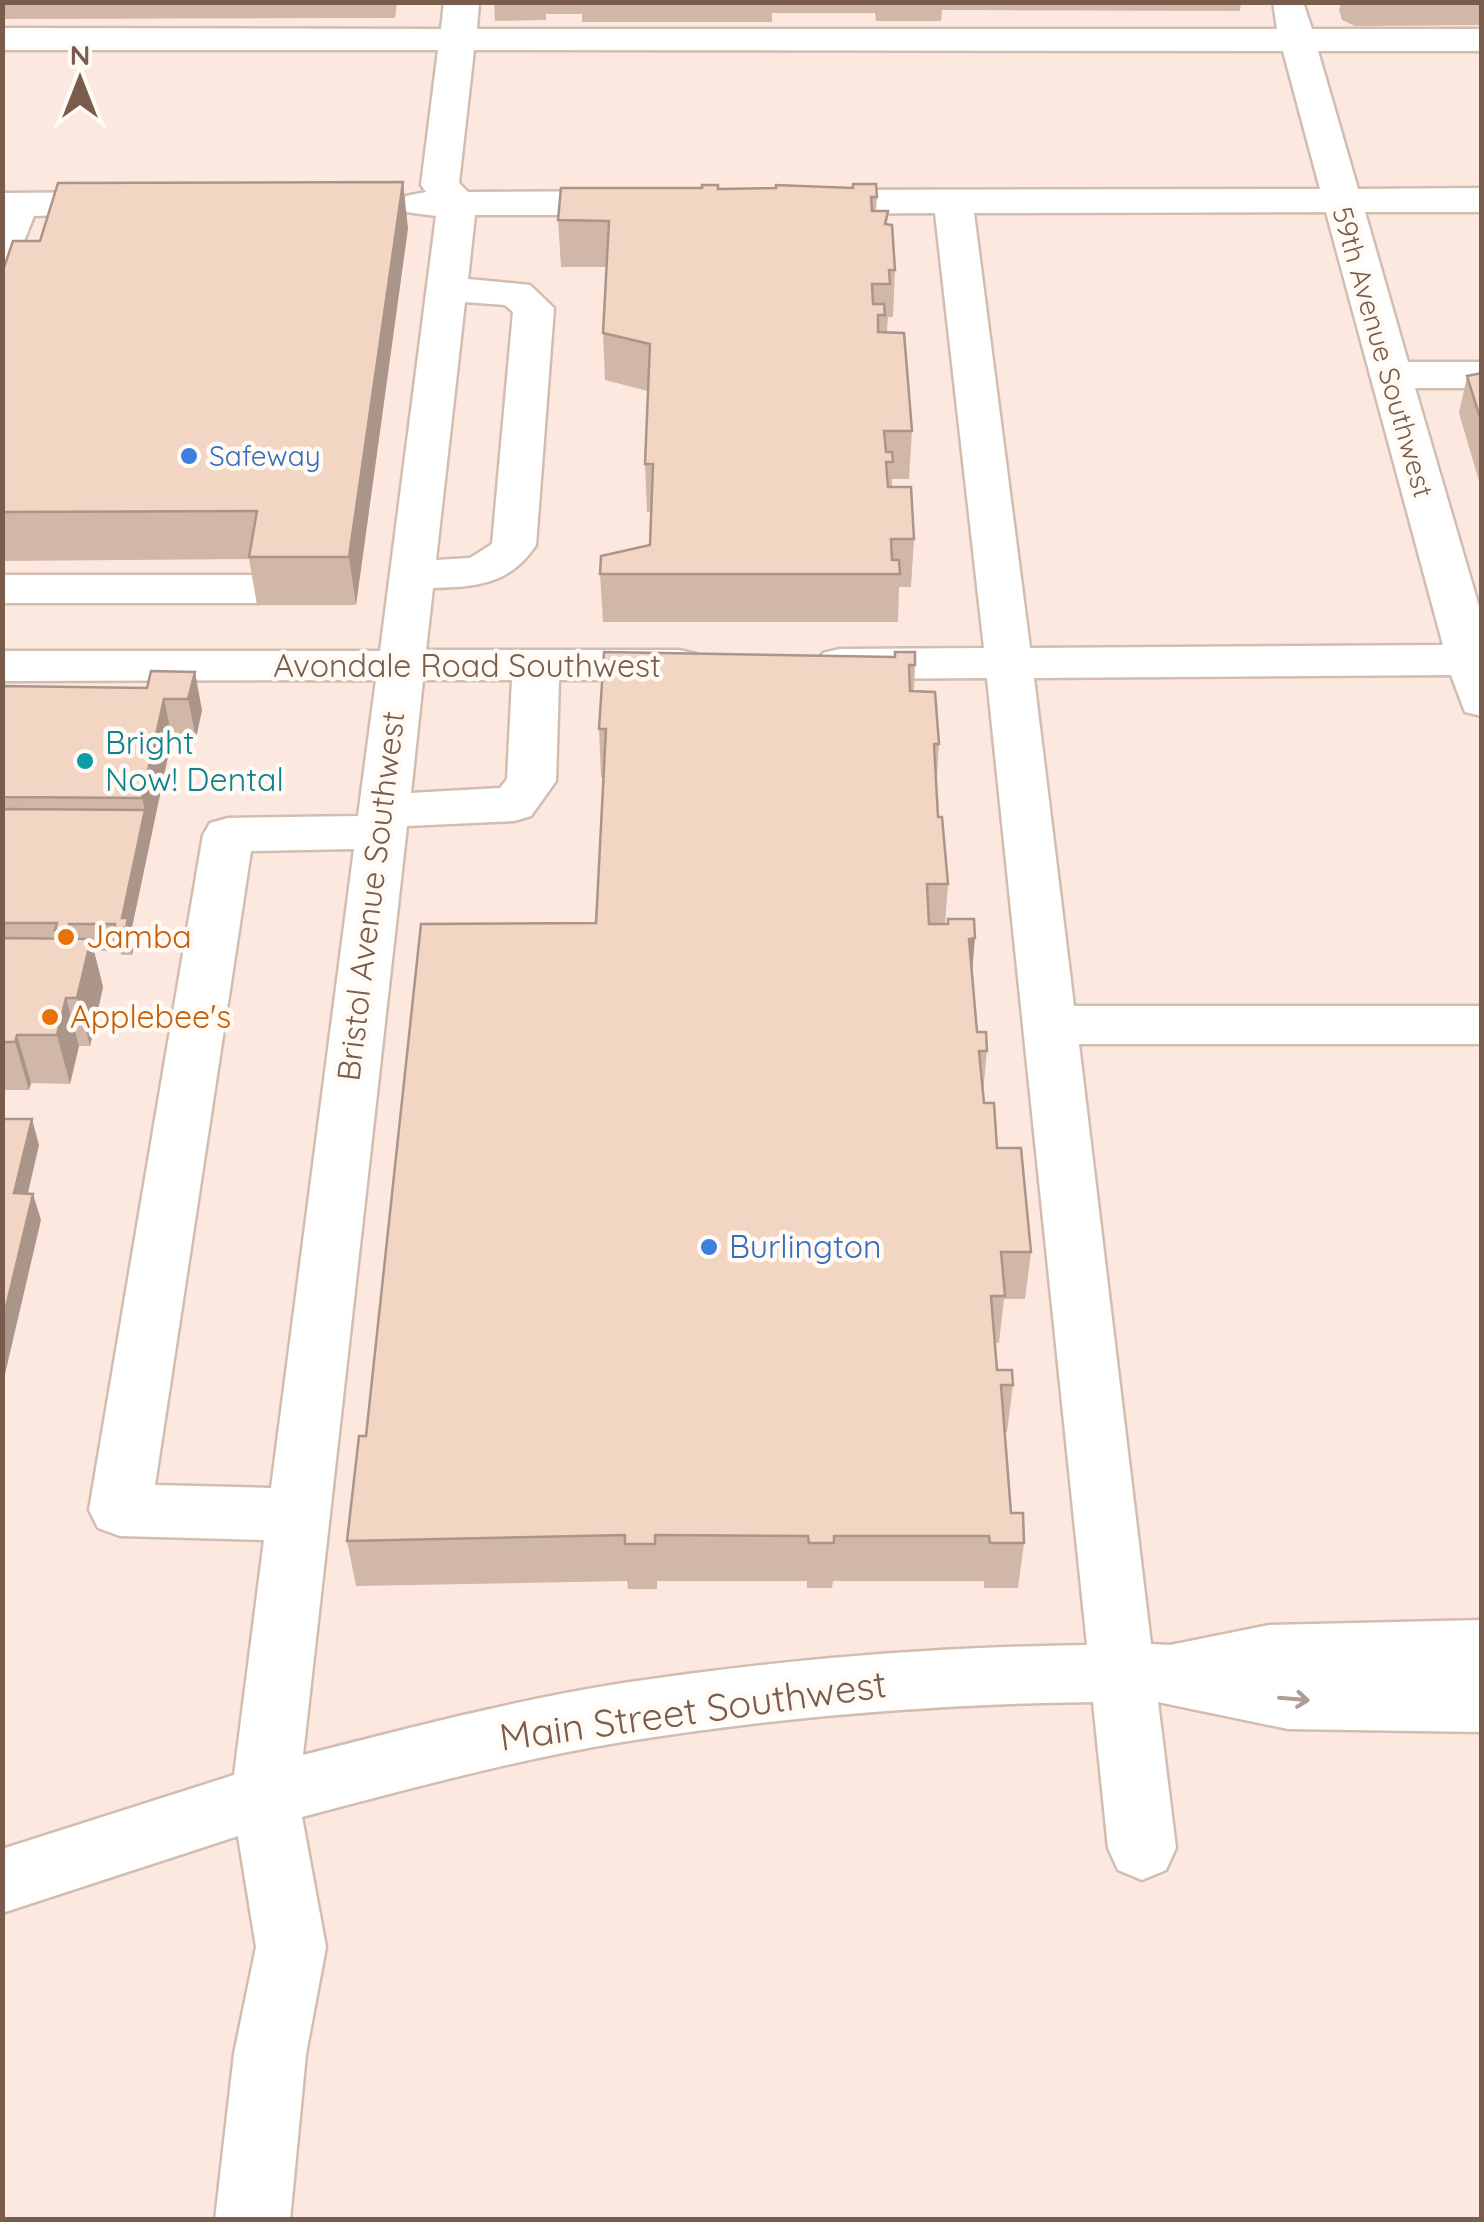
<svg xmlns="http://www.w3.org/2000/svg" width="1484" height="2222" viewBox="0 0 1484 2222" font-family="Quicksand,sans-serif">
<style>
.commercial{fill:#fde8e0}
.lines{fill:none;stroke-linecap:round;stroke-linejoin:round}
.minor-casing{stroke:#d1beb0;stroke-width:5}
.minor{fill:#fff;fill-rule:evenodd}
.wall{fill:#d1b7a8}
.shaded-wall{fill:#aa9588}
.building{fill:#f3d5c3;stroke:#aa9588;stroke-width:2.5}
.oneway{stroke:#af9d94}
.shop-dot{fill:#3f7fe0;stroke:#fffaf3;stroke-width:4}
.culture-dot{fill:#0f9aa8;stroke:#fffaf3;stroke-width:4}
.food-dot{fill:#e8710a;stroke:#fffaf3;stroke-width:4}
.labels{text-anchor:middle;stroke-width:9;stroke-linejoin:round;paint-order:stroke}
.far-street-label{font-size:28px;fill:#7a5c4d;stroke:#fffaf3}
.far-shop-label{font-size:28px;fill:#366cbe;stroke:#fffaf3;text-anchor:start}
.street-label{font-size:32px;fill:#7a5c4d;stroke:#fffaf3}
.culture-label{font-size:32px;fill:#0d838f;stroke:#fffaf3;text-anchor:start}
.food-label{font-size:32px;fill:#c56008;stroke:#fffaf3;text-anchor:start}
.shop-label{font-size:32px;fill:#366cbe;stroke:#fffaf3;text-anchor:start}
.near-street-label{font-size:38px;fill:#7a5c4d;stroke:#fffaf3}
</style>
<rect width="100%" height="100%" fill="#fdf6ec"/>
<rect class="commercial" x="3" y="3" width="1478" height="2216"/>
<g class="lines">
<defs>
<g id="minor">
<path d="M 444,2 L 479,2 L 477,29 L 1277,29 L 1273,2 L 1303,2 L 1312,29 L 1482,29 L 1482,51 L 1318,51 L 1358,189 L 1482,188 L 1482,212 L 1365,212 L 1408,362 L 1482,362 L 1482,388 L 1415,388 L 1482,617 L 1482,716 L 1465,712 L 1451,675 L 1034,678 L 1074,1006 L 1482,1006 L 1482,1044 L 1079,1044 L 1151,1644 L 1170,1645 L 1269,1625 L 1482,1620 L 1482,1732 L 1288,1729 L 1158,1702 L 1176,1848 L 1166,1870 L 1142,1880 L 1118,1870 L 1108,1848 L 1093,1702 C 935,1704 778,1717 622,1742 C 514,1760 408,1789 302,1817 L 326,1947 L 306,2054 L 290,2220 L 215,2220 L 234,2054 L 256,1947 L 238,1836 L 2,1913 L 2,1849 L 234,1775 L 264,1540 L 120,1536 L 98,1528 L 89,1510 L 203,835 L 210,823 L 228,818 L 358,816 L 376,680 L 2,681 L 2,651 L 380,651 L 436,216 L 406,212 L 401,204 L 406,196 L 426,192 L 421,185 L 438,50 L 2,50 L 2,28 L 441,29 ZM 474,50 L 1283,51 L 1320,189 L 800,190 L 786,194 L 781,202 L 786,210 L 800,214 L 935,213 L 984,648 L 840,649 L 823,653 L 817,664 L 823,675 L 840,679 L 987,678 L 1087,1645 C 932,1647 777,1660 623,1683 C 515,1700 409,1728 303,1755 L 407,826 L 514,821 L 531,816 L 556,781 L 559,680 L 679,680 L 696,676 L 702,665 L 696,654 L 679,650 L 426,650 L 433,588 C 478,587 510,584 536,545 L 554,308 L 530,285 L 468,279 L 475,215 L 634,215 L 648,211 L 653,203 L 648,195 L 634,191 L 468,192 L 459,183 ZM 1326,212 L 1443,645 L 1030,648 L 974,213 ZM 465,302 L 505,305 L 513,312 L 492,544 L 470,558 L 436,560 ZM 423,680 L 512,680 L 507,779 L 500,788 L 411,793 ZM 354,849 L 271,1488 L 155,1485 L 251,851 Z"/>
<path d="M 124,192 L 138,196 L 143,204 L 138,212 L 34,216 L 16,261 L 2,265 L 2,193 Z"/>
<path d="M 2,575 L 259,575 L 275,579 L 282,589 L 275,599 L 259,603 L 2,603 Z"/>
</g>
</defs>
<use href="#minor" class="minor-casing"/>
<use href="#minor" class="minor"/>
</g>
<g class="wall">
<path d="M 2,2 L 397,2 L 395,18 L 2,19 Z"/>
<path d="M 494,2 L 1241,2 L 1240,11 L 942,10 L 941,21 L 876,21 L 875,13 L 772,13 L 772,22 L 582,22 L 582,14 L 546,14 L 546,20 L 495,21 Z"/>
<path d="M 1341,2 L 1482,2 L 1482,25 L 1355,26 L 1342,20 L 1339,10 Z"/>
<path d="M 718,189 L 877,197 L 876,211 L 888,211 L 887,224 L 895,270 L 893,317 L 888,317 L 887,331 L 884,333 L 912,431 L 909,479 L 892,479 L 892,487 L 914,539 L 911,587 L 899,587 L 898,622 L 603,622 L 600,574 L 650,545 L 652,512 L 647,512 L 645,464 L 648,391 L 605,380 L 603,333 L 607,267 L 561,267 L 558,220 Z"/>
<path d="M 408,228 L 356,605 L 257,605 L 249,559 L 2,561 L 2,273 Z"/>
<path d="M 1482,373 L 1482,488 L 1481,488 L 1459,413 L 1467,376 Z"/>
<path d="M 604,652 L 915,665 L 914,691 L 939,744 L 936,791 L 938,817 L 948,884 L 945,924 L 972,975 L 977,1032 L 987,1051 L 983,1093 L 984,1103 L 1031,1252 L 1025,1299 L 1004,1299 L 999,1343 L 994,1343 L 997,1370 L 1013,1385 L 1007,1432 L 1005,1432 L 1011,1513 L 1024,1543 L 1018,1588 L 984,1588 L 984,1581 L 833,1581 L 832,1588 L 807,1588 L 807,1581 L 657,1581 L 657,1589 L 628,1589 L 627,1581 L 356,1586 L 347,1541 L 366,1436 L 596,923 L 604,778 L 601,777 L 599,729 Z"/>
<path d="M 151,671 L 202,710 L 196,738 L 172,738 L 131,932 L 134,945 L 132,955 L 121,955 L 120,951 L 94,951 L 103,987 L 90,1046 L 79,1046 L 70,1084 L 31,1083 L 29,1090 L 2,1090 L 2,686 L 147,688 Z"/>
</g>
<g class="shaded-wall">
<path d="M 403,182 L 408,228 L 356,605 L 349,557 Z"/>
<path d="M 195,672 L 202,710 L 196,738 L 188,699 Z"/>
<path d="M 164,699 L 172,738 L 131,932 L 134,945 L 132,955 L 122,918 L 145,810 L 142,798 Z"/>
<path d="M 975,938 L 971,986 L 969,939 Z"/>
<path d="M 91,939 L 103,987 L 90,1046 L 77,998 Z"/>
<path d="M 66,998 L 79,1046 L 70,1084 L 57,1035 Z"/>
<path d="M 17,1035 L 31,1083 L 29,1090 L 15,1042 Z"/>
<path d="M 32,1119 L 39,1145 L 22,1219 L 14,1193 Z"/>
<path d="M 33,1194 L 41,1220 L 2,1387 L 2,1324 Z"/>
</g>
<g class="building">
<path d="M 403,182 L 349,557 L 249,557 L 257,511 L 2,512 L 2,273 L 13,241 L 40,241 L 58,183 Z"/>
<path d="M 853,184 L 876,184 L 877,197 L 871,197 L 872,211 L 888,211 L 885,224 L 892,225 L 895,270 L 889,270 L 890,284 L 872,284 L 873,304 L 884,304 L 885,315 L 878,315 L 878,332 L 904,333 L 912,431 L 884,431 L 886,452 L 892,452 L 893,462 L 886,462 L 888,487 L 911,487 L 914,539 L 891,539 L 892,560 L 899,560 L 900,574 L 600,574 L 601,556 L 650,545 L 653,464 L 645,464 L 650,344 L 603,333 L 609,221 L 558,220 L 561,188 L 702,188 L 702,185 L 718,185 L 718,189 L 776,188 L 776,185 L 853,188 Z"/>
<path d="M 1482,373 L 1482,424 L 1467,376 Z"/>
<path d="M 604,652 L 895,657 L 895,652 L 915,652 L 915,665 L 909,665 L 910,691 L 935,692 L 939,744 L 934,744 L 938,817 L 942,817 L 948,884 L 927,884 L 929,924 L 948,924 L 948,919 L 974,919 L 975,938 L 969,939 L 977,1032 L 986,1032 L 987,1051 L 979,1051 L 984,1103 L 994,1103 L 997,1148 L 1021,1148 L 1031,1252 L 1001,1252 L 1005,1296 L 991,1296 L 997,1370 L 1012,1370 L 1013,1385 L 1001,1385 L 1011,1513 L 1023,1513 L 1024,1543 L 990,1543 L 989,1536 L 834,1536 L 834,1543 L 809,1543 L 808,1536 L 655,1535 L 655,1544 L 625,1544 L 625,1535 L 347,1541 L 359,1436 L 366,1436 L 421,924 L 596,923 L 606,729 L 599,729 Z"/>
<path d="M 151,671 L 195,672 L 188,699 L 164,699 L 142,798 L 2,797 L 2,686 L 147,688 Z"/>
<path d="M 2,809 L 145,810 L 122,918 L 128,918 L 126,928 L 114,928 L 115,924 L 69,924 L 68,930 L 55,930 L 57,923 L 2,923 Z"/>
<path d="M 2,938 L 91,939 L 77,998 L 66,998 L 57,1035 L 17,1035 L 15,1042 L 2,1042 Z"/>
<path d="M 2,1119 L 32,1119 L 14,1193 L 33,1194 L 2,1324 Z"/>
</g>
<defs><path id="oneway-shaft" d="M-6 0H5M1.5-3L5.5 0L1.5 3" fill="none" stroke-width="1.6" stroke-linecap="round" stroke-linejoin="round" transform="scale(2.5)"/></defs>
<use class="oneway" href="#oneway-shaft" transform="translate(1294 1699) rotate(5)"/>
<g class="shop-dot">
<circle cx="189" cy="456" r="10"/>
<circle cx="709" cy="1247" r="10"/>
</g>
<circle class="culture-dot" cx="85" cy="761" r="10"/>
<g class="food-dot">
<circle cx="66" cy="937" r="10"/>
<circle cx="50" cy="1017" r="10"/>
</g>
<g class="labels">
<g class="far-street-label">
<text transform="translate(1383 352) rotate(74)" y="10">59th Avenue Southwest</text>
</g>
<g class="far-shop-label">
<text x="209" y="466">Safeway</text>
</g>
<g class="street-label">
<text x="467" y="677">Avondale Road Southwest</text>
<text transform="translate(371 896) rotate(-83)" y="11">Bristol Avenue Southwest</text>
</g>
<g class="culture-label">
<text x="105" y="754">Bright<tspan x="105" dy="37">Now! Dental</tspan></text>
</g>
<g class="food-label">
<text x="86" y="948">Jamba</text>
<text x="70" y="1028">Applebee's</text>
</g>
<g class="shop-label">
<text x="729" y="1258">Burlington</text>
</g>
<g class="near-street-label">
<text transform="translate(693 1711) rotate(-8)" y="13">Main Street Southwest</text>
</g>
</g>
<rect width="1484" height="2222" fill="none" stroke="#7a5c4d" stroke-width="10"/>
<g transform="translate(80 80)" stroke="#fffaf3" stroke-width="8" paint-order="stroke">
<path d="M0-8L18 38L0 25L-18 38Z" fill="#7a5c4d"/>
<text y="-15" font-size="28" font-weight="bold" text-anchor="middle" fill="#7a5c4d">N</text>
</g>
</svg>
